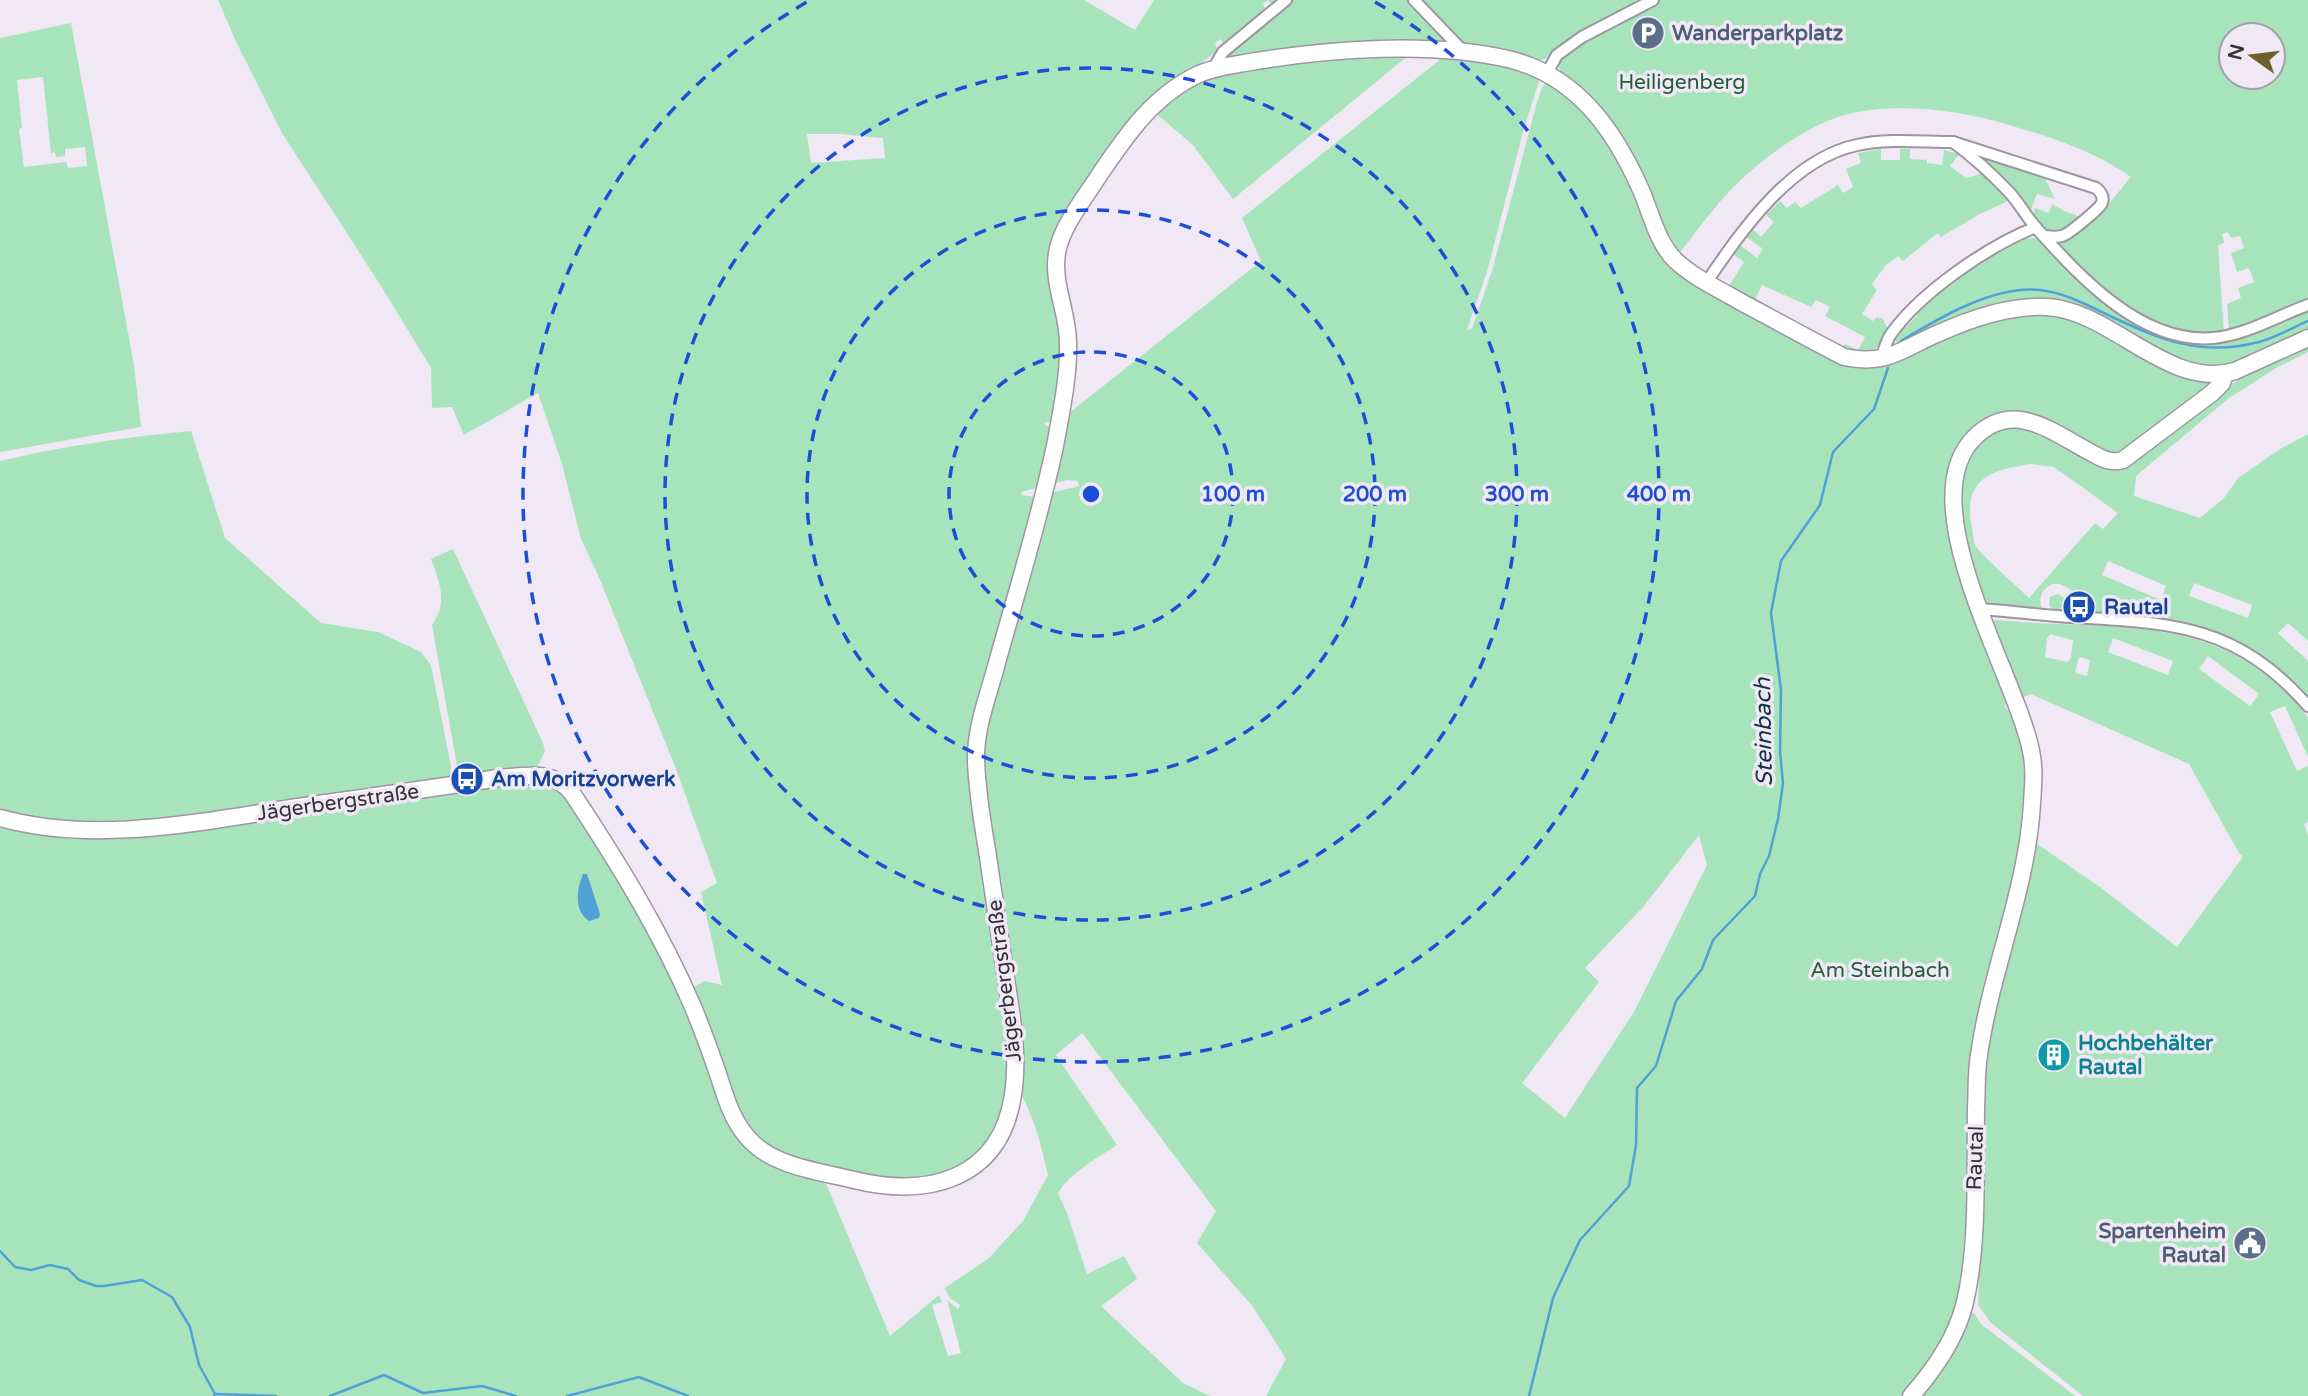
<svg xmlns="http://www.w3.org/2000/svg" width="2308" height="1396" viewBox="0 0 2308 1396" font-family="'Varela Round',sans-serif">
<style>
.green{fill:#a8e4bb;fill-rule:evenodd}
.water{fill:#4fa1d6}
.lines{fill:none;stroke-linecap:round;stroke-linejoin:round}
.stream{stroke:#4fa1d6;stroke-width:2.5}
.street-casing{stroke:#9d96a2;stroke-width:14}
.secondary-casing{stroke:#9d96a2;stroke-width:19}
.street{stroke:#fff;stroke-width:10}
.secondary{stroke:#fff;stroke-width:16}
.ring{fill:none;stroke:#1d4ed8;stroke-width:3.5;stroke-dasharray:12 9}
.labels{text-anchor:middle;stroke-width:7;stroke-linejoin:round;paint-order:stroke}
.service-label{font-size:21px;font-weight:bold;fill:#4e5e75;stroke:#f0e8f5;text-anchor:start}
.park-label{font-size:21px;fill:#225e3a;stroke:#f0e8f5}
.transit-label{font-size:21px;font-weight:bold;fill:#164399;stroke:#f0e8f5;text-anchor:start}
.street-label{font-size:21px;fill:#353237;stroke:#f0e8f5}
.culture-label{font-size:21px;font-weight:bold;fill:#0d838f;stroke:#f0e8f5;text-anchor:start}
.water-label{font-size:23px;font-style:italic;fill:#0f3349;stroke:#f0e8f5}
.centre{fill:#1d4ed8;stroke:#f0e8f5;stroke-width:3.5}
.ring-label{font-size:21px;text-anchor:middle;font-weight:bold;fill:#1d4ed8;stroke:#f0e8f5;stroke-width:7;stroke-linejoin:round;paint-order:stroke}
</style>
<rect width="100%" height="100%" fill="#f0e8f5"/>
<g class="green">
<path d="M 218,0 L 1084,0 L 1135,30 L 1154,0 L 1280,0 L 1273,6 L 1268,0 L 1263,4 L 1266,11 L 1225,45 L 1220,39 L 1215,43 L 1218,50 L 1163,92 L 1059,233 L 1064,339 L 1054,418 L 1051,422 L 1045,422 L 1044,424 L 1053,428 L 1040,487 L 1021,492 L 1022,495 L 1036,497 L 974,727 L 1009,1044 L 1007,1093 L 995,1134 L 974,1161 L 936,1178 L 878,1180 L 779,1156 L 742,1125 L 690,989 L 704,981 L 722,985 L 701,892 L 717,883 L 676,769 L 598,575 L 581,539 L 562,464 L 538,393 L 464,435 L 452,407 L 432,408 L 431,368 L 381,286 L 282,133 L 237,44 ZM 807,134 L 841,134 L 883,138 L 885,158 L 811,163 Z"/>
<path d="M 1293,0 L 1411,0 L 1454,43 L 1230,59 L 1229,53 Z"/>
<path d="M 1418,0 L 1636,0 L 1635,6 L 1579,37 L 1545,59 L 1535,61 L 1460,43 Z"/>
<path d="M 1660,0 L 2308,0 L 2308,303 L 2229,332 L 2227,304 L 2241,298 L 2238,288 L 2254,282 L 2249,268 L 2237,272 L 2231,253 L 2244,248 L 2240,236 L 2231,238 L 2228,232 L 2222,234 L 2224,243 L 2218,245 L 2224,333 L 2200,334 L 2138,325 C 2157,333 2175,341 2195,343 C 2222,345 2280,318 2308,308 L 2308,332 L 2227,366 L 2206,366 L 2166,355 L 2046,303 L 1900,347 L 1893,337 L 1903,325 L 1906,327 L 1918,315 L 1916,312 L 1957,276 L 2017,239 L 2043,238 L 2076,231 L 2107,206 L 2131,177 C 2096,152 2051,137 2009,125 C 1960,110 1892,101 1841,116 C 1800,129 1753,165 1724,197 C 1708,215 1693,236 1678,255 L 1657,216 L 1561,75 L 1559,68 L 1561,55 L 1639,9 ZM 2231,35 L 2273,35 L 2273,77 L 2231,77 Z"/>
<path d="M 71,23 L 134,365 L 141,427 L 0,452 L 0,38 ZM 43,77 L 51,153 L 55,152 L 56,157 L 65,156 L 65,149 L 85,147 L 87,166 L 68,168 L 66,162 L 24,167 L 19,129 L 22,128 L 17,80 Z"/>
<path d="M 1447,54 L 1516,66 L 1540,78 L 1523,132 L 1487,272 L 1467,330 L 1472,328 L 1492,271 L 1537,102 L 1542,87 L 1546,83 L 1554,82 L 1608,138 L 1668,261 L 1841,361 L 1861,367 L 1872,368 L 1902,357 L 1936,337 L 2012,315 L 2064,313 L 2163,363 L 2210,383 L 2209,388 L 2181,406 L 2129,451 L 2114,456 L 2069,437 L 1993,419 L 1949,496 L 2009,701 L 2005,705 L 2007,710 L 2013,710 L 2026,751 L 2025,838 L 1969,1077 L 1966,1225 L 1963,1279 L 1955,1322 L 1907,1396 L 1266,1396 L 1286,1359 L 1254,1308 L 1197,1243 L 1216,1211 L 1082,1033 L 1056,1055 L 1117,1145 C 1096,1159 1071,1172 1058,1193 L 1067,1213 L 1087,1274 L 1124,1256 L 1137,1279 L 1101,1306 L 1183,1383 L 1210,1396 L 0,1396 L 0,824 L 42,832 L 537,782 L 539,787 L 545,786 L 545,782 L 565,793 L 620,879 L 676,985 L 738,1137 L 823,1176 L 890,1336 L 939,1295 L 942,1302 L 932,1305 L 948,1356 L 961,1353 L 947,1300 L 958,1309 L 960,1305 L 950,1298 L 945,1288 L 988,1259 L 1023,1221 L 1048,1175 C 1041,1144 1034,1116 1018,1089 L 988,824 L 982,742 L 1048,496 C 1056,489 1069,490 1079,486 L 1078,481 L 1067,480 L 1055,483 L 1064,417 L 1261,261 L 1242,218 ZM 1699,835 L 1707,865 L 1635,1010 L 1565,1118 L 1522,1083 L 1599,982 L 1585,968 L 1644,906 Z"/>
<path d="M 1409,55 L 1233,199 L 1193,145 L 1153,111 L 1175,94 L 1219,72 L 1278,62 Z"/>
<path d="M 1881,149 L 1881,160 L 1900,160 L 1900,149 L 1910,149 L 1910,159 L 1927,160 L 1927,163 L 1942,165 L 1944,150 L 1959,154 L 1950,166 L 1966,178 L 1983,173 L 2010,200 L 1980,214 L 1941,237 L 1938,233 L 1903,261 L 1898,256 L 1886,265 L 1872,284 L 1877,290 L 1862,314 L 1873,321 L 1877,317 L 1883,319 L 1889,331 L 1871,355 L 1842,352 L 1845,344 L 1858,350 L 1865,337 L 1825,316 L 1830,307 L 1816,300 L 1811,307 L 1762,285 L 1753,304 L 1727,289 L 1744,262 L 1733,254 L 1740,245 L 1757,258 L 1763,249 L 1745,236 L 1751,228 L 1761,237 L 1774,222 L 1766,215 L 1780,201 L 1787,208 L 1795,202 L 1801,208 L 1838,185 L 1843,193 L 1853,187 L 1846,169 L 1861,163 L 1858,153 Z"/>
<path d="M 1971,150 L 2043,174 L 2055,199 L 2037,194 L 2030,212 Z"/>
<path d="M 2052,204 L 2064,211 L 2084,218 L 2065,232 L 2047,233 L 2033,215 L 2035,208 L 2049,213 Z"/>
<path d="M 2308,345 L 2308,352 L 2276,368 L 2229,398 L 2136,476 L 2134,496 L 2200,518 L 2224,498 L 2238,478 L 2280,449 L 2308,434 L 2308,641 L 2288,623 L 2278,633 L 2308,661 L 2308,699 C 2272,658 2225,630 2171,620 C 2149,616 2125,618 2102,614 C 2083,610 2064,568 2044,590 C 2039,596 2040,603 2042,610 L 1985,605 L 1974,584 L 1957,485 L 1983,435 L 2018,422 L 2105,464 L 2247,374 ZM 2030,464 L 2054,467 L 2118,513 L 2103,529 L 2095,523 L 2029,598 C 2020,589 1979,553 1975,545 C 1973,539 1973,530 1971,523 C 1964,478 1992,470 2030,464 ZM 2108,561 L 2166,586 L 2161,600 L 2102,575 ZM 2194,583 L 2252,605 L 2248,618 L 2189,596 Z"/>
<path d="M 191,431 L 225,538 L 321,623 L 378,632 L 421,652 L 431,665 L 451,766 L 450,781 L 192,819 L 84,824 L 0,813 L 0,461 C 62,446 127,437 191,431 Z"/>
<path d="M 453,549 L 543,743 L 545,751 L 537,768 L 464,779 L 457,766 L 432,625 C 448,604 440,582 431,559 Z"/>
<path d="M 2058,594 L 2071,603 L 2070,604 L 2079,609 L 2078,612 C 2068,611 2055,614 2049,605 L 2050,597 Z"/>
<path d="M 1996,620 C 2096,631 2200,612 2280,687 C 2288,695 2304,708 2308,719 C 2308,727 2308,748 2308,757 L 2285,706 L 2270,712 L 2297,771 L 2308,766 L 2308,822 L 2304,824 L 2308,835 L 2308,1396 L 2083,1396 L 1990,1322 L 1978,1305 L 1987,1053 L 1997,992 L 2034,842 L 2100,887 L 2177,947 L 2243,857 L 2239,853 L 2189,764 L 2031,694 L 2018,699 L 1991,624 ZM 2050,634 L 2073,640 L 2071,657 L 2068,662 L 2045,657 L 2047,639 ZM 2113,638 L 2173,661 L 2168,675 L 2108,652 ZM 2208,656 L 2259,694 L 2250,706 L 2199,669 ZM 2079,657 L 2090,660 L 2087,676 L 2075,673 Z"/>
<path d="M 1968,1310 L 1975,1314 L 1981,1324 L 2075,1396 L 1917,1396 Z"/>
</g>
<path class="water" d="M 583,874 L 587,874 L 600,914 L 599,918 L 589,921 C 573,910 577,889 583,874 Z"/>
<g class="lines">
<g class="stream">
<path d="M 1901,341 C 1939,318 1994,285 2040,290 C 2066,293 2087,305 2110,316 C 2161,340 2201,357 2259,342 C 2275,338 2292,328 2308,321"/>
<path d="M 0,1251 L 15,1267 L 31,1270 L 50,1265 L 68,1269 L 79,1280 L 96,1286 L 104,1286 L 142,1280 L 172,1297 L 190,1327 L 199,1365 L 215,1394"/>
<path d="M 214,1396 L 215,1394 L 276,1396"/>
<path d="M 330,1396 L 384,1375 L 423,1393 L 482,1386 L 516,1396"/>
<path d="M 567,1396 L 639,1377 L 688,1396"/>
<path d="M 1529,1396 L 1553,1298 L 1580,1240 L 1629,1186 L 1636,1145 L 1637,1088 L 1656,1066 L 1676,1001 L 1702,969 L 1713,940 L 1755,896 L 1760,874 L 1769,856 L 1778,819 L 1783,783 L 1780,752 L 1781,690 L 1771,613 L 1781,561 L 1820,505 L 1833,452 L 1874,409 L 1888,368"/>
</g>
<defs>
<g id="street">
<path d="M 1414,0 L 1464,52"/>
<path d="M 1213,69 L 1223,52 L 1286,0"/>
<path d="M 1547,73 L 1557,55 L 1582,37 L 1653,0"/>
<path d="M 2045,236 C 2051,237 2057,237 2062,236 C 2069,234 2099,209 2102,203 C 2104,197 2101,192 2096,188 L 1953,142 C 1973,157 1992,174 2009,192 C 2020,204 2027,218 2038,230 C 2081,278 2142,344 2213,338 C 2246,335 2277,316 2308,305"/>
<path d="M 1706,283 C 1742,230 1791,159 1857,145 C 1888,138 1922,142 1953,142"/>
<path d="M 1881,359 C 1884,351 1886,341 1891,334 C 1921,292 1988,246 2036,227"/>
<path d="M 1979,609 C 2010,611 2040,615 2070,617 C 2172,623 2236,624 2308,706"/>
</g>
<g id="secondary">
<path d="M 0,818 C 101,846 211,819 312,805 C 374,796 436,788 498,778 C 525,776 553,769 572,793 C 617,861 661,932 693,1007 C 703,1031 712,1056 720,1080 C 727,1102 733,1121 748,1138 C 773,1167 819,1171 854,1180 C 928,1198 1000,1180 1013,1095 C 1019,1057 1012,1016 1006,979 C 1000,936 993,893 987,850 C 982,821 977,790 976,760 C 975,727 990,691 998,659 C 1018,588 1040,517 1055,446 C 1061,413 1069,376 1068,343 C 1068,312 1052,284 1057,253 C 1061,227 1086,196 1100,174 C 1127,134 1154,95 1199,74 C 1215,67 1233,65 1250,62 C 1329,49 1429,41 1508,59 C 1576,75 1614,129 1641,190 C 1651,213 1657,242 1675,260 C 1694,278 1719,289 1741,302 C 1775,320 1809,339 1844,357 C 1888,366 1901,349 1939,333 C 1972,318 2011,305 2047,307 C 2111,310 2169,391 2235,371 L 2308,338"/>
<path d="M 1911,1396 C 1934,1370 1955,1340 1964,1306 C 1979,1247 1975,1169 1976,1108 C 1977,1090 1976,1072 1979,1055 C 1991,970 2027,890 2032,804 C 2033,786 2035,769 2031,751 C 2016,675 1908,502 1975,437 C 2014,399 2052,432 2090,452 C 2101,458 2110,464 2123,460 L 2212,393 L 2222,383 L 2225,374"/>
</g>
</defs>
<use href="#street" class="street-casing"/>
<use href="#secondary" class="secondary-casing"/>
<use href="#street" class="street"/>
<use href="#secondary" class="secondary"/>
</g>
<g class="ring">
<circle cx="1091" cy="494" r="142"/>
<circle cx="1091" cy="494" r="284"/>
<circle cx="1091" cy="494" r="426"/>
<path d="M1375 2A568 568 0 1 1 807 2"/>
</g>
<defs>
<symbol id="parking-disc" viewBox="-11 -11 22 22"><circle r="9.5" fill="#5c6f8a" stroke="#f0e8f5"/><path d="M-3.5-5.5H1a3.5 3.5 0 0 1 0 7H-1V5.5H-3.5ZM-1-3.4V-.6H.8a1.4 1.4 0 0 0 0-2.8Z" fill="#fff"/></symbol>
<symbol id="bus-disc" viewBox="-11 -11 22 22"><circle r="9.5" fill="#1a4fb4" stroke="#f0e8f5"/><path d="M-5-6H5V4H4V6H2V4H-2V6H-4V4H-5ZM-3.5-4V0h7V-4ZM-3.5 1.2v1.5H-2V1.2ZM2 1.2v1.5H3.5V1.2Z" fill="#fff"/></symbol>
<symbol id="building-disc" viewBox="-11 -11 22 22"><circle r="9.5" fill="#0f9aa8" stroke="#f0e8f5"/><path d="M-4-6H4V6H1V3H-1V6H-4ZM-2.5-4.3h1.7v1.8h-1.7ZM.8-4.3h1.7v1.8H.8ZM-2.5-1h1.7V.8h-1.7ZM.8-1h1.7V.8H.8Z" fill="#fff"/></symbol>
<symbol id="civic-disc" viewBox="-11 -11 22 22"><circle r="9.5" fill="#5c6f8a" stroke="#f0e8f5"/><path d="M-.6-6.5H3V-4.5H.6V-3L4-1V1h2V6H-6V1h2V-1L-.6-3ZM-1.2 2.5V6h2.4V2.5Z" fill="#fff"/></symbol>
</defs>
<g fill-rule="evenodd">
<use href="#parking-disc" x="1629" y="14" width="38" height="38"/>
<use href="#bus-disc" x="2060" y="588" width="38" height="38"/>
<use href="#bus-disc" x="448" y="760" width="38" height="38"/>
<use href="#building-disc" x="2035" y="1036" width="38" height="38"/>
<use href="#civic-disc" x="2231" y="1224" width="38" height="38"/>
</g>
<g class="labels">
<g class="service-label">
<text x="1672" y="40">Wanderparkplatz</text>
<text x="2226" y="1238" text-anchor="end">Spartenheim<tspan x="2226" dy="24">Rautal</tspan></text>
</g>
<g class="park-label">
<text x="1682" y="89">Heiligenberg</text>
<text x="1880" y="977">Am Steinbach</text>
</g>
<g class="transit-label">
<text x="2104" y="614">Rautal</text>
<text x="491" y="786">Am Moritzvorwerk</text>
</g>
<g class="street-label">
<text transform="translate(338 802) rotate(-8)" y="7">Jägerbergstraße</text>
<text transform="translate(1004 981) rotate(-97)" y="7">Jägerbergstraße</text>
<text transform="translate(1975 1158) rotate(-88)" y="7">Rautal</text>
</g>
<g class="culture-label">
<text x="2078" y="1050">Hochbehälter<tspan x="2078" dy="24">Rautal</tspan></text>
</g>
<g class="water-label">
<text transform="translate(1763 732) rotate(-91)" y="8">Steinbach</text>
</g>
</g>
<circle cx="1091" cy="494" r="10" class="centre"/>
<g class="ring-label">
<text x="1233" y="501">100 m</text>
<text x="1375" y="501">200 m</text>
<text x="1517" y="501">300 m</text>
<text x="1659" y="501">400 m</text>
</g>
<g transform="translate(2252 56) rotate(284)"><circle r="33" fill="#f0e8f5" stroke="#a59fa9" stroke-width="2"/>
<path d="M0-5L12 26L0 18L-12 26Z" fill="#6d602d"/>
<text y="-10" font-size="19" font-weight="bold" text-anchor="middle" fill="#353237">N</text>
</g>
</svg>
